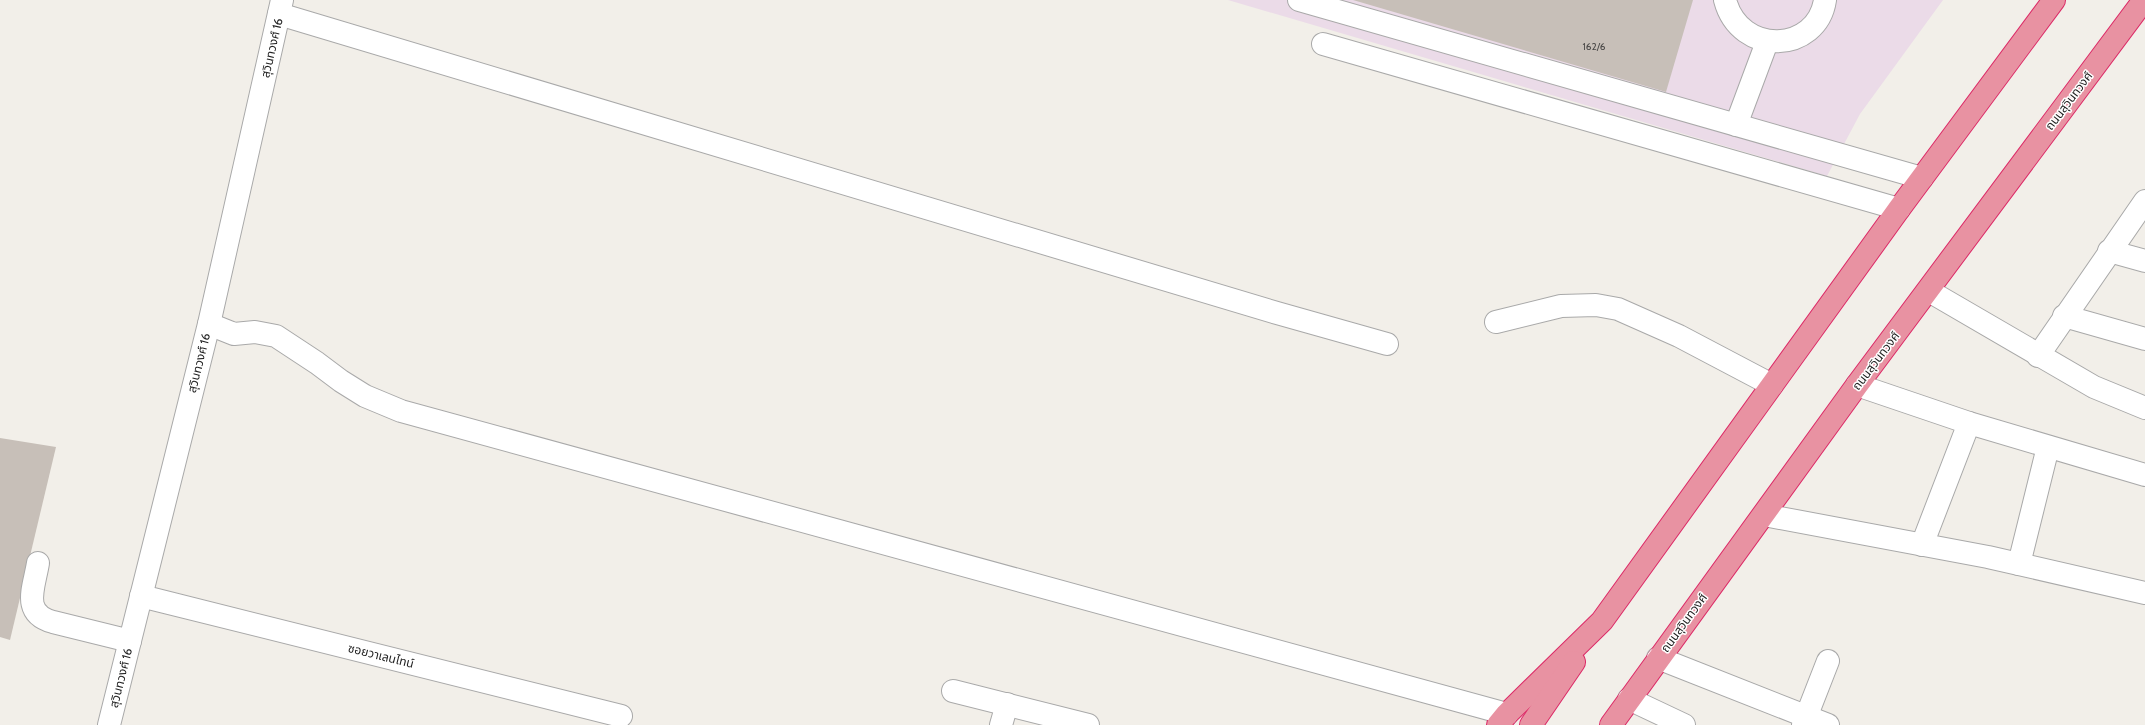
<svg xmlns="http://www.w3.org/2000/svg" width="2145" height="725" viewBox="0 0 2145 725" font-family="Cabin,'Noto Sans Thai',sans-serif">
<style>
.industrial{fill:#ebdbe8}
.building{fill:#c7bfb8}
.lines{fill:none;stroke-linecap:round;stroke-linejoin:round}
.minor-casing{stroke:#a9a9a9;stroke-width:24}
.highway-casing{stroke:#dc2a67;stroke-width:24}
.minor{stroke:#fff;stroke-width:22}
.highway{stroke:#e892a2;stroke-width:22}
.labels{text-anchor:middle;stroke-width:3;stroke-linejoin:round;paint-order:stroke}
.number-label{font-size:10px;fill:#4b4948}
.street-label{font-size:12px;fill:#222;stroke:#fff}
</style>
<rect width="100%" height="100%" fill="#f2efe9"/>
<path class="industrial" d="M 1228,0 L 1943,0 L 1860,114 L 1827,176 Z"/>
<g class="building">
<path d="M 1353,0 L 1693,0 L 1666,92 Z"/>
<path d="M 0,438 L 56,447 L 10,640 L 0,637 Z"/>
</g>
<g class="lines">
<defs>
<g id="minor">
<path d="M 1299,0 L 1922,178"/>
<path d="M 1725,0 C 1740,57 1817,53 1825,0"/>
<path d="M 279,14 L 1277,313 L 1387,344"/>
<path d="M 1323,44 L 1899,209"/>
<path d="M 1736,125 L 1767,42"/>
<path d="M 2109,251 L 2145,261"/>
<path d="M 1929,291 L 2094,387 L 2145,408"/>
<path d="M 2064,316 L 2145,339"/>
<path d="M 1496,322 L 1561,306 L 1596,305 L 1618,309 L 1679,336 L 1772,385"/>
<path d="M 209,324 L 234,334 L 255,332 L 276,336 L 317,363 L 341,381 L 365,396 L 401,411 L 1507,714"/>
<path d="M 2038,356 L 2145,201"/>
<path d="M 1857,385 L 1969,423 L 2145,475"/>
<path d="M 1764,515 L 1988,557 L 2145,593"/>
<path d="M 1922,545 L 1969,423"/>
<path d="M 38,563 C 34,588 21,613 53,622 L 130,641"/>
<path d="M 2019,564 L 2048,447"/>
<path d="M 141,596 L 621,716"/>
<path d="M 1658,658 L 1828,725"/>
<path d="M 953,691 L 1088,725"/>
<path d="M 1629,699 L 1684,725"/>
<path d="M 109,725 L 209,324 L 282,0"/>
<path d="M 1001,725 L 1007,704"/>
<path d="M 1803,725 L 1828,661"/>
</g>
<g id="highway">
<path d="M 1498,725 L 1507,714 L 1602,621 L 1899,209 L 2054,0"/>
<path d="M 1531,725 L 1574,662"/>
<path d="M 1611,725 L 1857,385 L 2144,0"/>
</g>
</defs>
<use href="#minor" class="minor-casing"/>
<use href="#highway" class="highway-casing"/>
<use href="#minor" class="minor"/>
<use href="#highway" class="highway"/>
</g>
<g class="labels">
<g class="number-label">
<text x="1594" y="50">162/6</text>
</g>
<g class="street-label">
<text transform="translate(272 48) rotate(-77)" y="4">สุวินทวงศ์ 16</text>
<text transform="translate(2069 101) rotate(-53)" y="4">ถนนสุวินทวงศ์</text>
<text transform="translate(1876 361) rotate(-53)" y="4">ถนนสุวินทวงศ์</text>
<text transform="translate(199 363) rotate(-76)" y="4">สุวินทวงศ์ 16</text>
<text transform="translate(1684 623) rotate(-54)" y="4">ถนนสุวินทวงศ์</text>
<text transform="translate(381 656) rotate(14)" y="4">ซอยวาเลนไทน์</text>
<text transform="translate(121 678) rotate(-76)" y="4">สุวินทวงศ์ 16</text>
</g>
</g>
</svg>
